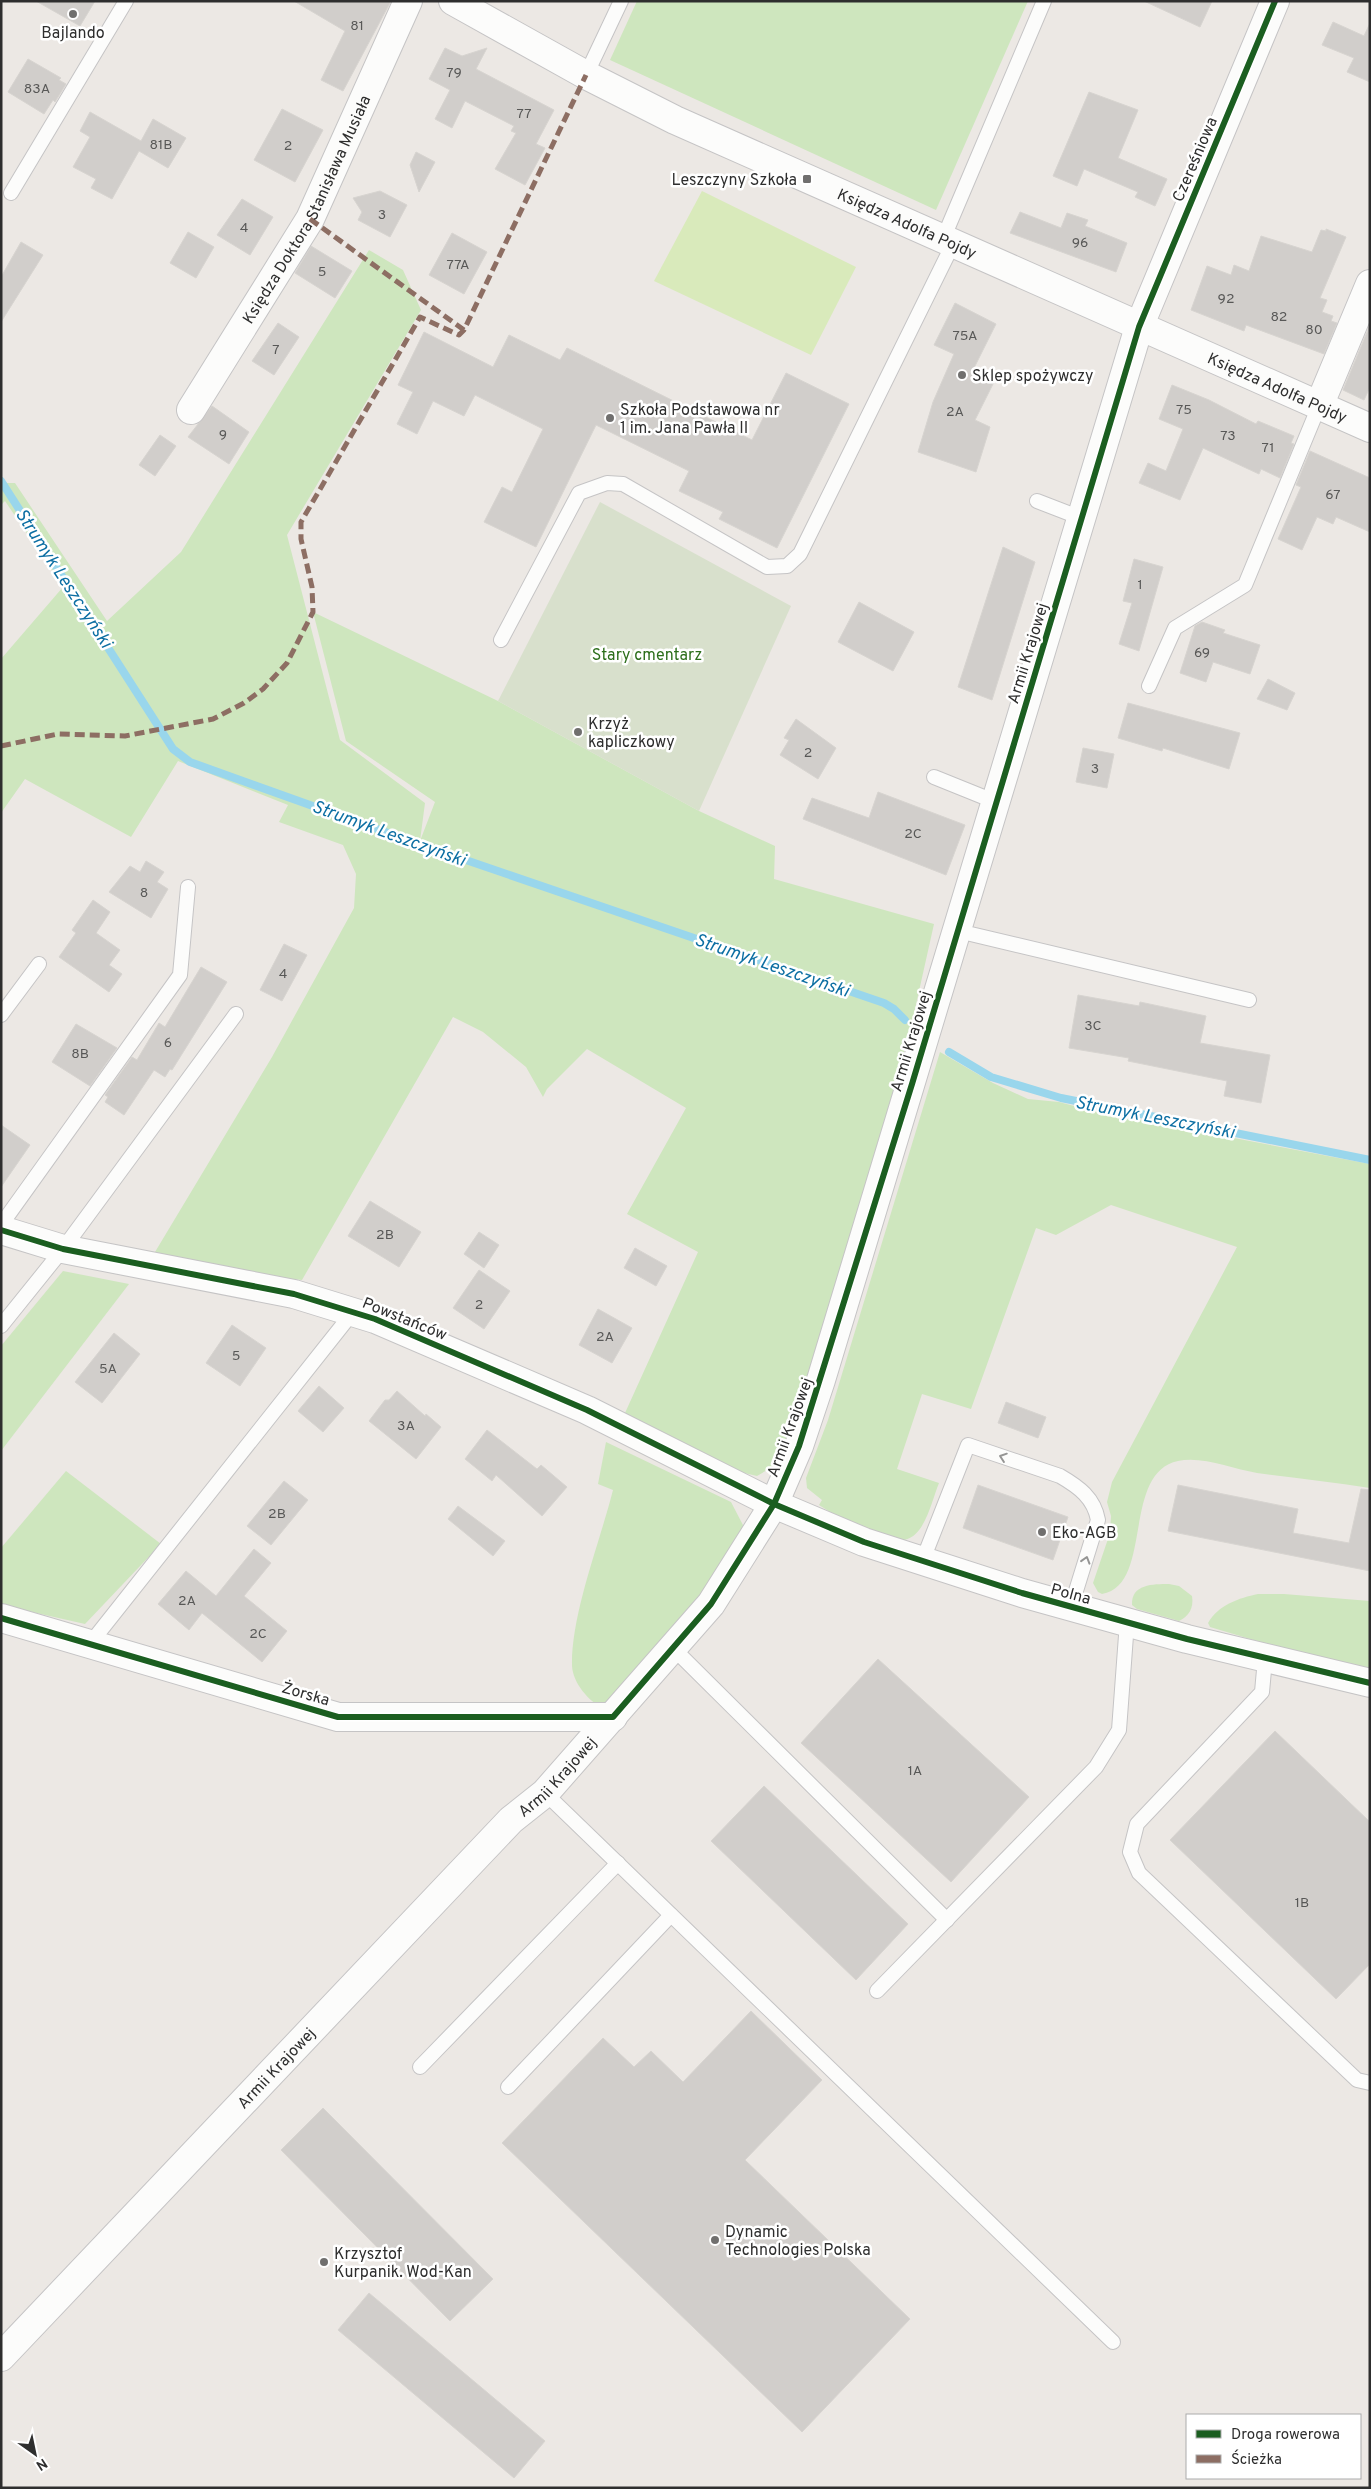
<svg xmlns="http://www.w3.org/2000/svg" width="1371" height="2489" viewBox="0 0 1371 2489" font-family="Overpass,sans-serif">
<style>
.green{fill:#cee6be}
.cemetery{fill:#d8e0cc}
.pitch{fill:#d9eabb}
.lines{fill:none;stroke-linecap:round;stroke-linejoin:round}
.stream{stroke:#99d6ec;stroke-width:8}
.building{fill:#d1cecb;stroke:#d7d4d0}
.service-casing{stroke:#c5c4c5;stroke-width:16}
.minor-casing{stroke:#c5c4c5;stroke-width:30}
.tertiary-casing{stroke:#c5c4c5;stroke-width:30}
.service{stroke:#fcfcfb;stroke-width:14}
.minor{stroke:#fcfcfb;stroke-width:28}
.tertiary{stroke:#fcfcfb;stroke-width:28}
.quiet{stroke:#8d6e63;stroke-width:5;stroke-dasharray:10 5;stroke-linecap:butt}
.cycleway-casing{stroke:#fff;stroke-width:9}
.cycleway{stroke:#1b5e20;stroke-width:6}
.oneway{stroke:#959594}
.poi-dot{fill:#706f6e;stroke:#fff;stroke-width:2}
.labels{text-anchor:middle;stroke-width:5;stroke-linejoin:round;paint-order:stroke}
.number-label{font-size:14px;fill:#585857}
.poi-label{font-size:16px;fill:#2e2e2e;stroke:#fff;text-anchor:start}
.street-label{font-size:16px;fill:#2e2e2e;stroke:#fff}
.park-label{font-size:16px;fill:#2c6e1b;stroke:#fff}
.water-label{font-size:18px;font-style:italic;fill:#0d6fa3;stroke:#fff}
</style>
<rect width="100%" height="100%" fill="#ece8e4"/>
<g class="green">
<path d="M 637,1 L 1028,1 L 936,210 L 610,60 Z"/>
<path d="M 369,250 L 403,270 L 421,310 L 287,535 L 340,740 L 425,803 L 420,841 L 435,802 L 346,741 L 313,612 L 498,701 L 699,811 L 775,846 L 774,879 L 934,924 L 911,1027 L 803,1412 L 774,1466 L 757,1476 L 732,1470 L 625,1413 L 698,1252 L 627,1214 L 686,1108 L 587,1049 L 547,1089 L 543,1097 L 526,1067 L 483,1032 L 453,1017 L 302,1280 L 231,1272 L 155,1252 L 272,1057 L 354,908 L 356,874 L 343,845 L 279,822 L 288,805 L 178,761 L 131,837 L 25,779 L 1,813 L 1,659 L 63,587 L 5,501 L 1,505 L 1,483 L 15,483 L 107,621 L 181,552 Z"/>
<path d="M 940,1052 L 993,1083 L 1028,1099 L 1059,1102 L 1097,1112 L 1370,1164 L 1370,1488 C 1332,1482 1294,1478 1257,1473 C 1232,1469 1203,1456 1178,1461 C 1121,1473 1154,1585 1102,1594 L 1098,1592 L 1093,1583 L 1110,1533 L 1111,1516 L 1107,1502 L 1112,1482 L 1237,1247 L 1111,1205 L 1056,1235 L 1036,1228 L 971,1409 L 922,1394 L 897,1469 L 939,1483 C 931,1502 924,1544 897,1540 L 838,1517 L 819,1505 L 822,1500 L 807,1488 L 806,1478 L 828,1420 Z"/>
<path d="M 63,1271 L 129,1284 L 1,1451 L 1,1346 Z"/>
<path d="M 606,1442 L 731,1502 L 744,1527 L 684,1622 L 602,1708 C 588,1700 573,1683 572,1666 C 571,1614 600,1542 613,1490 L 598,1484 Z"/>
<path d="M 66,1471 L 161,1544 L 85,1624 L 1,1605 L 1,1548 Z"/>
<path d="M 1169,1584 L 1179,1586 L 1192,1596 C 1194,1608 1189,1616 1179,1621 L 1137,1609 L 1132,1605 C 1131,1584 1153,1584 1169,1584 Z"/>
<path d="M 1258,1594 L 1284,1594 L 1370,1601 L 1370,1670 L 1277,1647 L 1210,1627 L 1208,1623 C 1218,1605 1239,1598 1258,1594 Z"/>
</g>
<path class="cemetery" d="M 600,502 L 791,606 L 699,811 L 498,701 Z"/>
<path class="pitch" d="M 702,191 L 856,267 L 811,355 L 654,281 Z"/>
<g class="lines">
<g class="stream">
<path d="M 1,481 L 173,749 L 190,762 L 419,844 L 884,1003 L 894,1009 L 905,1020"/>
<path d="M 949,1052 L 991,1077 L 1061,1098 L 1370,1160"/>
</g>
</g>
<g class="building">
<path d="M 36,1 L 95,1 L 80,26 Z"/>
<path d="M 294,1 L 391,1 L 343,91 L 321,80 L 345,31 Z"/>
<path d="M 1144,1 L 1212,1 L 1200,27 Z"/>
<path d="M 1333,22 L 1364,36 L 1370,23 L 1370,82 L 1347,72 L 1354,58 L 1322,45 Z"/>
<path d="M 445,48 L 462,56 L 487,48 L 476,69 L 554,110 L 536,144 L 545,148 L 525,185 L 495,169 L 516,133 L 511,131 L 514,126 L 465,101 L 452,128 L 435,119 L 450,90 L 429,79 Z"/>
<path d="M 28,59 L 61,78 L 59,80 L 66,84 L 55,102 L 53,100 L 44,114 L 8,92 Z"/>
<path d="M 1089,92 L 1138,110 L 1118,158 L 1167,179 L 1155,206 L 1135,197 L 1138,192 L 1084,169 L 1077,186 L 1053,176 Z"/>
<path d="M 282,109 L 323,130 L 295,182 L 254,160 Z"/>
<path d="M 90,112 L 141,141 L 153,119 L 186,138 L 168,168 L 139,151 L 112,199 L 91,188 L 96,179 L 73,167 L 90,137 L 80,131 Z"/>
<path d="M 416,152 L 435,162 L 419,192 L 410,165 Z"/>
<path d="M 380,191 L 407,205 L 390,237 L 358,220 L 362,212 L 353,198 Z"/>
<path d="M 242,199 L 273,217 L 250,255 L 217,235 Z"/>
<path d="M 1020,212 L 1061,228 L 1067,213 L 1088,220 L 1085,226 L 1127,243 L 1116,272 L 1010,233 Z"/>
<path d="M 1326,229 L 1346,237 L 1320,298 L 1327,300 L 1322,312 L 1333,316 L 1331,321 L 1337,323 L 1324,354 L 1246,325 L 1244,331 L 1191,310 L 1207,266 L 1231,275 L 1234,265 L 1249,271 L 1261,236 L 1312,252 L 1321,230 L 1326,231 Z"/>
<path d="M 188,232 L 214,247 L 196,278 L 170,263 Z"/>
<path d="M 452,233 L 487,252 L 464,294 L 429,275 Z"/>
<path d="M 21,242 L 43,255 L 1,322 L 1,277 Z"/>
<path d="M 311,246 L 352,271 L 335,298 L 295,273 Z"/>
<path d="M 955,303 L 996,324 L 974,368 L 996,378 L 975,420 L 990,427 L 976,472 L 918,452 L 933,402 L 954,354 L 934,345 Z"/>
<path d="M 278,323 L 299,337 L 274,375 L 252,361 Z"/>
<path d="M 1370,325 L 1370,387 L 1364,400 L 1343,390 Z"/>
<path d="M 424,332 L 493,367 L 509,335 L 560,360 L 567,348 L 752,440 L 786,373 L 849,404 L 777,548 L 719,519 L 723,512 L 679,491 L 689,471 L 596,425 L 536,547 L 484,522 L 502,487 L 512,492 L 543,429 L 475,395 L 464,416 L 433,401 L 417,434 L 397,424 L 413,392 L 398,385 Z"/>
<path d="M 1172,385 L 1209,400 L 1256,424 L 1258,421 L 1294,436 L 1291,443 L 1294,444 L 1280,478 L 1261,469 L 1259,474 L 1203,448 L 1180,500 L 1139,483 L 1148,463 L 1166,471 L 1183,429 L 1159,419 Z"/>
<path d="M 212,406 L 249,432 L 229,464 L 188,437 Z"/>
<path d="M 160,435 L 176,446 L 155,476 L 139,465 Z"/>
<path d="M 1310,451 L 1370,478 L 1370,532 L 1336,517 L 1333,524 L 1317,517 L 1302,550 L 1278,539 L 1301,487 L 1296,485 Z"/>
<path d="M 1003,547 L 1035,562 L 992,700 L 958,687 Z"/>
<path d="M 1134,559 L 1163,567 L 1139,651 L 1119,644 L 1132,603 L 1123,601 Z"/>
<path d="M 859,602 L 914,632 L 893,671 L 838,642 Z"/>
<path d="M 1202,622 L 1225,630 L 1223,633 L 1260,645 L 1250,674 L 1213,662 L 1206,682 L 1180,673 L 1195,626 Z"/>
<path d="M 1268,679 L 1295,693 L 1287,710 L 1257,699 Z"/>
<path d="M 1128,703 L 1240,733 L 1229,769 L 1163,748 L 1162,751 L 1118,738 Z"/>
<path d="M 796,719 L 836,748 L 818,779 L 780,755 L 789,740 L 784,738 Z"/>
<path d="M 1083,748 L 1114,754 L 1107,788 L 1076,782 Z"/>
<path d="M 878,792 L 965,825 L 946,875 L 803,819 L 812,798 L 869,818 Z"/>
<path d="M 146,861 L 164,872 L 157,882 L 168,889 L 151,918 L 109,892 L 130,866 L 140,872 Z"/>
<path d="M 93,900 L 110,912 L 96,933 L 120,950 L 109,965 L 122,974 L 109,992 L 59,957 L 76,933 L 72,930 Z"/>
<path d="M 284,944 L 307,955 L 282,1001 L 260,990 Z"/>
<path d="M 201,967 L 227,982 L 172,1070 L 170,1069 L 165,1077 L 154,1070 L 124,1115 L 105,1102 L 108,1097 L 105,1095 L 132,1057 L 137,1060 L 159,1023 L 165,1027 Z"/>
<path d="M 1078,995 L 1139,1006 L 1140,1002 L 1206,1016 L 1200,1043 L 1270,1055 L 1261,1103 L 1224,1096 L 1227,1081 L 1128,1061 L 1129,1058 L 1069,1048 Z"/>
<path d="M 76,1024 L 117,1048 L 90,1086 L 52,1062 Z"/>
<path d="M 1,1125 L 30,1145 L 1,1187 Z"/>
<path d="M 370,1201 L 421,1232 L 399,1267 L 348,1236 Z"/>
<path d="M 479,1232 L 499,1245 L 484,1268 L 464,1254 Z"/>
<path d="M 635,1248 L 667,1266 L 656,1286 L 624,1268 Z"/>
<path d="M 479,1270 L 510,1291 L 484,1329 L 453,1308 Z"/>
<path d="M 598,1309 L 632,1328 L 612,1363 L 579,1345 Z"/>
<path d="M 232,1325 L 266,1348 L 240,1386 L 206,1363 Z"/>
<path d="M 114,1333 L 140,1354 L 102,1403 L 75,1382 Z"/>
<path d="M 319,1386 L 344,1408 L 323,1432 L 298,1411 Z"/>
<path d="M 397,1391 L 425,1416 L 426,1414 L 441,1427 L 416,1459 L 369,1421 L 385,1400 L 389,1400 Z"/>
<path d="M 1006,1402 L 1046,1417 L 1038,1438 L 998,1423 Z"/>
<path d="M 487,1430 L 537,1469 L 541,1465 L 567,1487 L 542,1516 L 496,1475 L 492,1481 L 465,1459 Z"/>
<path d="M 284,1481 L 308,1500 L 271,1545 L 247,1526 Z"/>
<path d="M 978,1485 L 1068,1517 L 1053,1560 L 963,1528 Z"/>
<path d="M 1178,1485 L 1298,1509 L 1293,1533 L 1349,1543 L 1361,1489 L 1370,1490 L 1370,1571 L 1168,1531 Z"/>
<path d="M 458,1506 L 505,1541 L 493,1556 L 448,1519 Z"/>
<path d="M 254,1549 L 271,1563 L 244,1596 L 287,1631 L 262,1662 L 202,1613 L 189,1630 L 158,1604 L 186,1571 L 216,1596 Z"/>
<path d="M 878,1659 L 1029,1797 L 951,1882 L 801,1743 Z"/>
<path d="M 1275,1731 L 1370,1822 L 1370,1964 L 1336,1999 L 1170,1840 Z"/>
<path d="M 764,1786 L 908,1924 L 856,1980 L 711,1841 Z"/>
<path d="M 751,2011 L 822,2080 L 745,2160 L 910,2319 L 802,2432 L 502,2143 L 603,2038 L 634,2067 L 651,2051 L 683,2082 Z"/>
<path d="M 323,2108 L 493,2279 L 450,2321 L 281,2150 Z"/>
<path d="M 369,2293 L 545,2441 L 514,2478 L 338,2330 Z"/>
</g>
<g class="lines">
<defs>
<g id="service">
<path d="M 586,75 L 621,1"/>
<path d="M 11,193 L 126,1"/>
<path d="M 943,239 L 1044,1"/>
<path d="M 1037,501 L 1081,518"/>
<path d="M 501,640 L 579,493 L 607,483 L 623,484 L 767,567 L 787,566 L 800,554 L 953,244"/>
<path d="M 1149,686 L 1175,628 L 1245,585 L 1319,406"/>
<path d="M 934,777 L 996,802"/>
<path d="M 958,931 L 1249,1000"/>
<path d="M 1,1015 L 39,964"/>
<path d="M 1,1225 L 180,975 L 188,887"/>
<path d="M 1,1326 L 63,1249 L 236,1014"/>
<path d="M 922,1562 L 968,1445 L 1060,1476 C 1079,1487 1094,1498 1098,1520 L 1071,1607"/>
<path d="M 89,1645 L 353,1312"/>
<path d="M 673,1648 L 947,1920"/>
<path d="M 1265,1659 L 1262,1692 L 1137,1824 L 1130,1852 L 1139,1873 L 1357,2080 L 1370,2083"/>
<path d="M 545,1793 L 1113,2342"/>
<path d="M 877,1991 L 1096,1767 L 1119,1730 L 1127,1622"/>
<path d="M 420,2067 L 618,1863"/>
<path d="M 508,2087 L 671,1915"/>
</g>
<g id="minor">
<path d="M 1139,327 L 1275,1"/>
<path d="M 1319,406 L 1370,284"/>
<path id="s1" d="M 191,410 L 310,219 L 408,1"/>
<path d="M 1,1230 L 63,1249 L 294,1294 L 375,1319 L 587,1410 L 774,1504 L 864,1542 L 1022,1593 L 1187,1639 L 1370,1683"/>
<path d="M 1,1618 L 338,1717 L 613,1717"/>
</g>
<g id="tertiary">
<path id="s2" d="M 453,1 L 586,75 L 675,120 L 1370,428"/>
<path id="s3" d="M 1,2357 L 511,1820 L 545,1793 L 711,1604 L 774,1504 L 799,1446 L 821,1380 L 1139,327"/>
</g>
</defs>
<use href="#service" class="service-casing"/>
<use href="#minor" class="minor-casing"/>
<use href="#tertiary" class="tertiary-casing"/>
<use href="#service" class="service"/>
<use href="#minor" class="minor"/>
<use href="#tertiary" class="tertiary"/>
<g class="quiet">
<path d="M 310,219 L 464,330"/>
<path d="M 1,746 L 58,734 L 125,736 L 213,719 L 244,703 L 263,689 L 287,663 L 313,612 L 312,587 L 301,539 L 301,522 L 420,317 L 459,335 L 464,330 L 586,75"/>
</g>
<defs>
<g id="cycleway">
<path d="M 1,1230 L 63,1249 L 294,1294 L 375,1319 L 587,1410 L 774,1504 L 864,1542 L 1022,1593 L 1187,1639 L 1370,1683"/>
<path d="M 1,1618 L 338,1717 L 613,1717 L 711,1604 L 774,1504 L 799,1446 L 912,1084 L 1139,327 L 1275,1"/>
</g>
</defs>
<use href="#cycleway" class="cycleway-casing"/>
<use href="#cycleway" class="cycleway"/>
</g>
<defs><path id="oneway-chevron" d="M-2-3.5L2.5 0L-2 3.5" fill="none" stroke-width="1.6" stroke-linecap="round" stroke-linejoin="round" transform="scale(1.25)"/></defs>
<g class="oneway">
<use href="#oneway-chevron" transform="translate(1003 1457) rotate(-161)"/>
<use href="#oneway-chevron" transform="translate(1086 1560) rotate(-73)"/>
</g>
<g class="poi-dot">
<circle cx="73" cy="14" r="5"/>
<rect x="802" y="174" width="10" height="10" rx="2.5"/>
<circle cx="962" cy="375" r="5"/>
<circle cx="610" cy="418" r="5"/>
<circle cx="578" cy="732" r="5"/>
<circle cx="1042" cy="1532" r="5"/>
<circle cx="715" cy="2240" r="5"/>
<circle cx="324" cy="2262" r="5"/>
</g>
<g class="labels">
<g class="number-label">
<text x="357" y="30">81</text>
<text x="454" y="77">79</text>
<text x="37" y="93">83A</text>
<text x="524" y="118">77</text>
<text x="161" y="149">81B</text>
<text x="288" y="150">2</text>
<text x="382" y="219">3</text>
<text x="244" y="232">4</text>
<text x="1080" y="247">96</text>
<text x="458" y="269">77A</text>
<text x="322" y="276">5</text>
<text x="1226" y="303">92</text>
<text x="1279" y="321">82</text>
<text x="1314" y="334">80</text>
<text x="965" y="340">75A</text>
<text x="276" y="354">7</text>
<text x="1184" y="414">75</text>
<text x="955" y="416">2A</text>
<text x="223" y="439">9</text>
<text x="1228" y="440">73</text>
<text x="1268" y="452">71</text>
<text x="1333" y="499">67</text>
<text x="1140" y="589">1</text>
<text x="1202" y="657">69</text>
<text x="808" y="757">2</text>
<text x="1095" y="773">3</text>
<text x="913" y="838">2C</text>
<text x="144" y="897">8</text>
<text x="283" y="978">4</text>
<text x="1093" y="1030">3C</text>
<text x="168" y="1047">6</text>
<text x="80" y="1058">8B</text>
<text x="385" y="1239">2B</text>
<text x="479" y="1309">2</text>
<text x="605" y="1341">2A</text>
<text x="236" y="1360">5</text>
<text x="108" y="1373">5A</text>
<text x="406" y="1430">3A</text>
<text x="277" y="1518">2B</text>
<text x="187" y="1605">2A</text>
<text x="258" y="1638">2C</text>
<text x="915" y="1775">1A</text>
<text x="1302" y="1907">1B</text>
</g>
<g class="poi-label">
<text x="73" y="38" text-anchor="middle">Bajlando</text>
<text x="797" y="185" text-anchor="end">Leszczyny Szkoła</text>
<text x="972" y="381">Sklep spożywczy</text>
<text x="620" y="415">Szkoła Podstawowa nr<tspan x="620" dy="18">1 im. Jana Pawła II</tspan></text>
<text x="588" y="729">Krzyż<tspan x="588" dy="18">kapliczkowy</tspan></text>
<text x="1052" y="1538">Eko-AGB</text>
<text x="725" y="2237">Dynamic<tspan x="725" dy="18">Technologies Polska</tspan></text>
<text x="334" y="2259">Krzysztof<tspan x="334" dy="18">Kurpanik. Wod-Kan</tspan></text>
</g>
<g class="street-label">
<text transform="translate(1194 159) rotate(-67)" y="6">Czereśniowa</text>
<text dy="6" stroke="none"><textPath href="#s1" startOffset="232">Księdza Doktora Stanisława Musiała</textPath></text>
<text dy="6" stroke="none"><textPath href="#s2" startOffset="506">Księdza Adolfa Pojdy</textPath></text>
<text dy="6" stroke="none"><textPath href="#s2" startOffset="911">Księdza Adolfa Pojdy</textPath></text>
<text transform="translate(1027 653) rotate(-73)" y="6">Armii Krajowej</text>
<text transform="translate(910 1041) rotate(-73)" y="6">Armii Krajowej</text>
<text transform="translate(405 1318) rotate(22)" y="6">Powstańców</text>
<text transform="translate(789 1427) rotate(-70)" y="6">Armii Krajowej</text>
<text transform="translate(1071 1593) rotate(15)" y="6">Polna</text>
<text transform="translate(306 1693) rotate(16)" y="6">Żorska</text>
<text dy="6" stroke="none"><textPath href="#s3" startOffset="804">Armii Krajowej</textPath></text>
<text dy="6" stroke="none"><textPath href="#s3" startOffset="399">Armii Krajowej</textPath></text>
</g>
<g class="park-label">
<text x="647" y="660">Stary cmentarz</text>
</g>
<g class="water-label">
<text transform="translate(64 578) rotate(57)" y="6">Strumyk Leszczyński</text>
<text transform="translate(389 833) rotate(20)" y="6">Strumyk Leszczyński</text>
<text transform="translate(772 965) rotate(19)" y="6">Strumyk Leszczyński</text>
<text transform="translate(1155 1117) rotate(11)" y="6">Strumyk Leszczyński</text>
</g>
</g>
<rect width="1371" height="2489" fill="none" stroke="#2e2e2e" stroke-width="5"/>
<rect x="1186" y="2414" width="175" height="65" fill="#ffffff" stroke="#ababab"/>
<rect x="1196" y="2430" width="25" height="8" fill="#1b5e20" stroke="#ababab"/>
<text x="1231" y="2439" font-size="15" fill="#2e2e2e">Droga rowerowa</text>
<rect x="1196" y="2455" width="25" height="8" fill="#8d6e63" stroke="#ababab"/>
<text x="1231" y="2464" font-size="15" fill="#2e2e2e">Ścieżka</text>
<g transform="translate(35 2454) rotate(147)" stroke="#ffffff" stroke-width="4" paint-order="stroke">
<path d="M0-4L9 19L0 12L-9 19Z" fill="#2e2e2e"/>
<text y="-8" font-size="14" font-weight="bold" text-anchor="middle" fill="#2e2e2e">N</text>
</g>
</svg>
